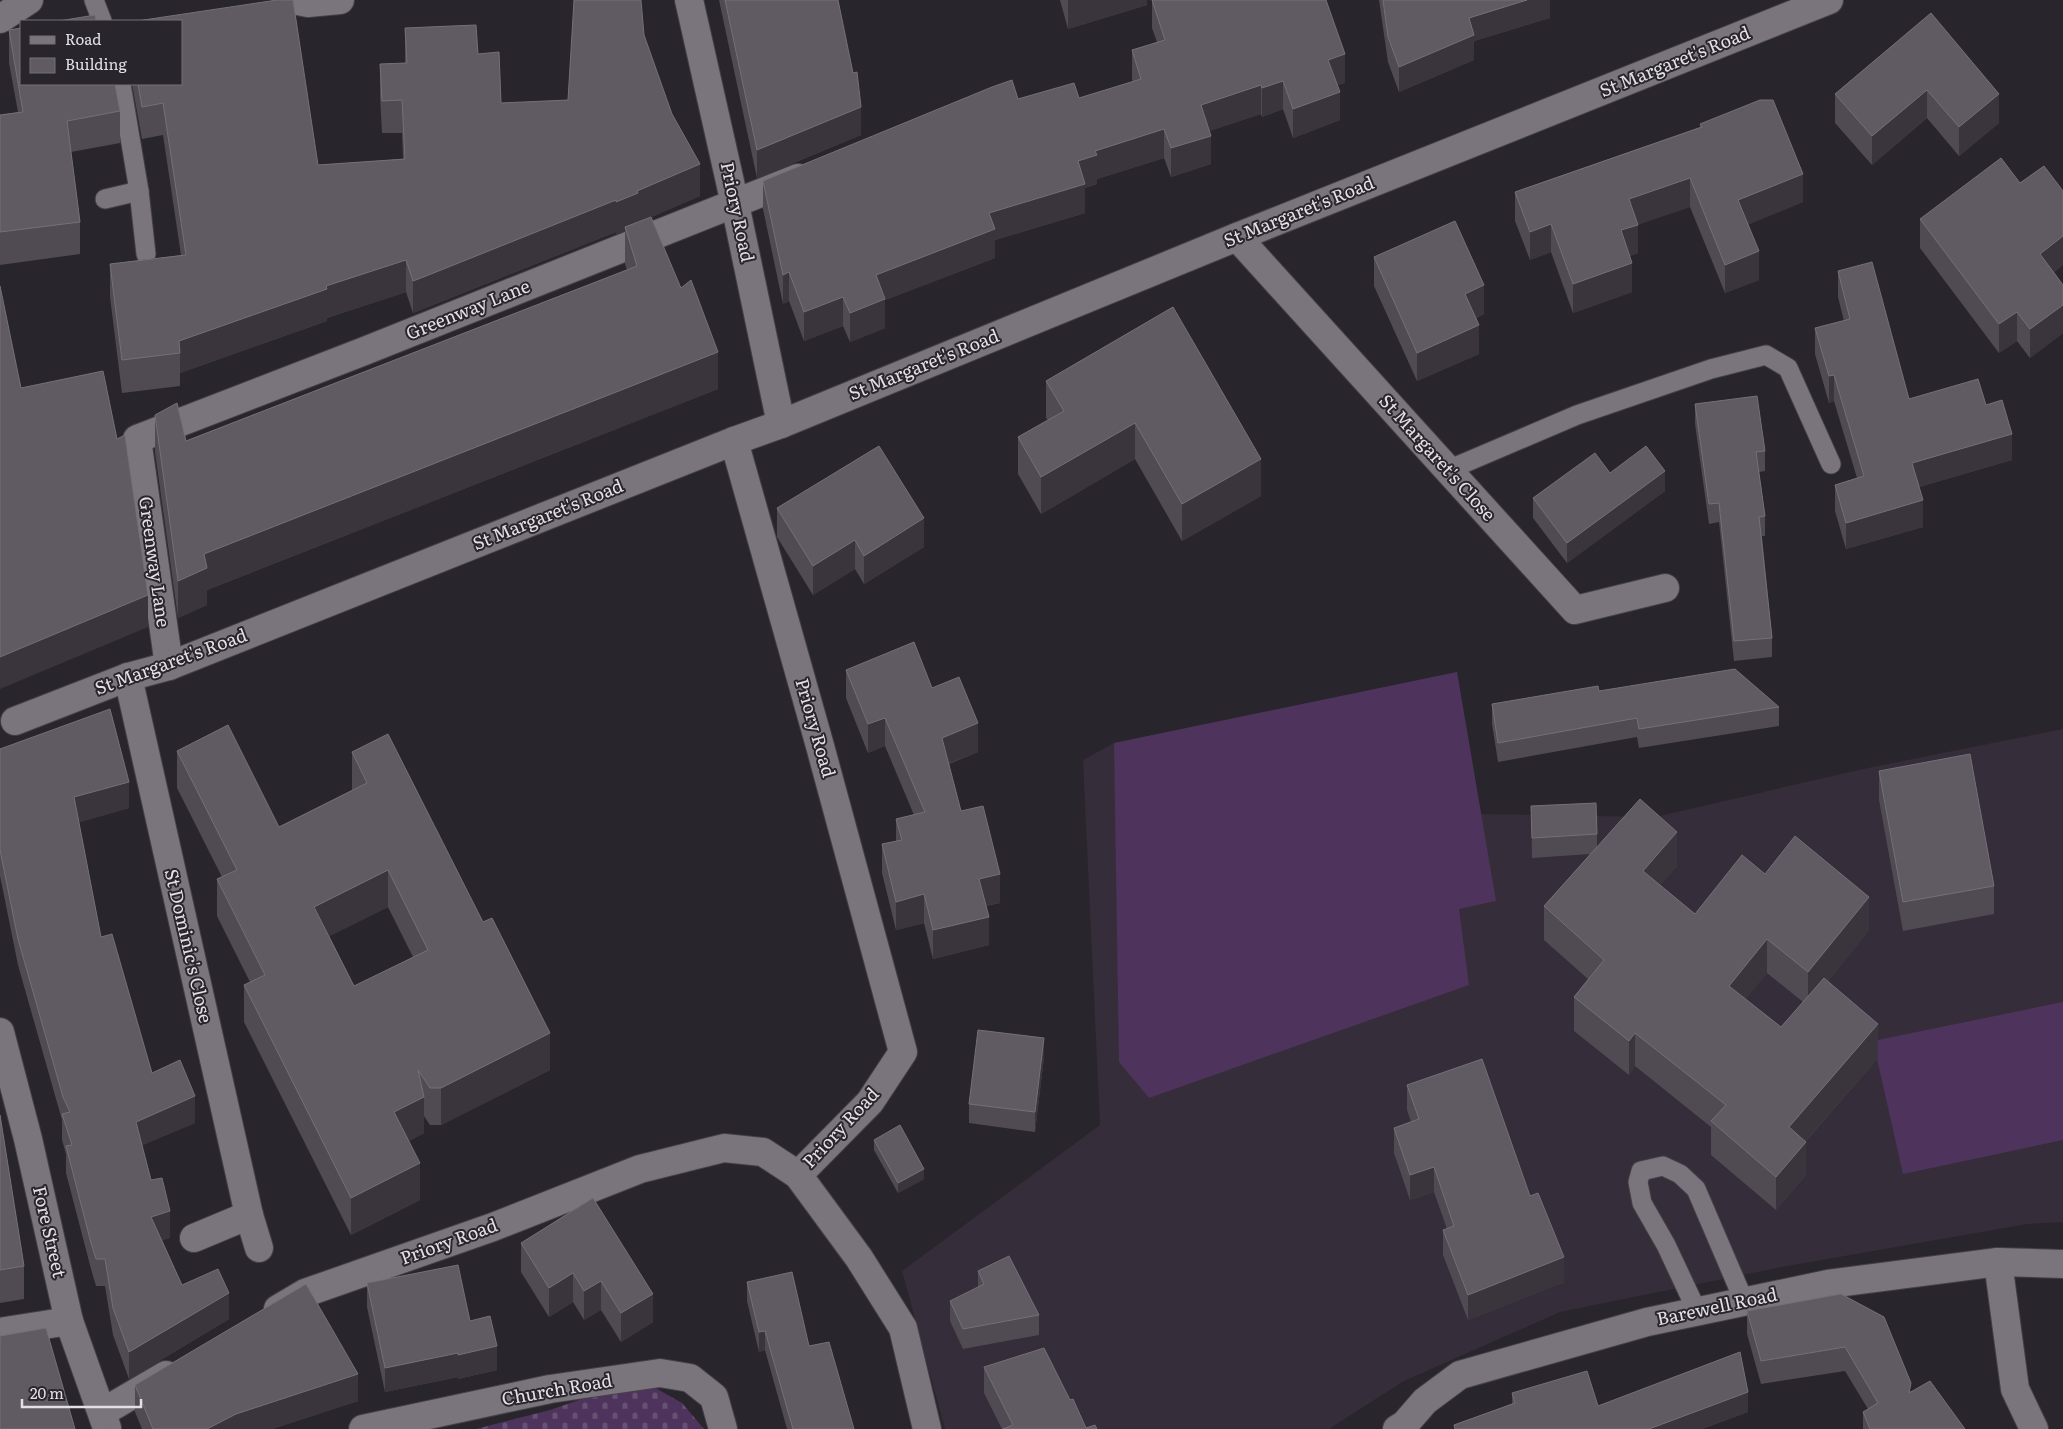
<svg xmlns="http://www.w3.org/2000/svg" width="2063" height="1429" viewBox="0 0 2063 1429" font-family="Literata,serif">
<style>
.built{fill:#352d39}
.cemetery{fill:url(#cemetery-stones)}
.pitch{fill:#4e345c}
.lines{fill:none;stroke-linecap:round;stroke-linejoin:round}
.service-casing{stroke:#444046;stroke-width:21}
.pedestrian-casing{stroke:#444046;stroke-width:30}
.minor-casing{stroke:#444046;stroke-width:30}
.service{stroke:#7a757d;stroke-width:19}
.pedestrian{stroke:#7a757d;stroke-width:28}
.minor{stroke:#7a757d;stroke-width:28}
.wall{fill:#504b53;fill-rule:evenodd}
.shaded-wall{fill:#3a353d}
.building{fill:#605b63;stroke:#747077;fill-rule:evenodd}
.labels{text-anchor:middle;stroke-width:4;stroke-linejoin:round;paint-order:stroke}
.street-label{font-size:18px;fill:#e3e0e5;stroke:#29252c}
</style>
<defs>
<pattern id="cemetery-stones" width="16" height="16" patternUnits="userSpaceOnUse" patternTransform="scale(1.25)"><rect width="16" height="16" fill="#4e345c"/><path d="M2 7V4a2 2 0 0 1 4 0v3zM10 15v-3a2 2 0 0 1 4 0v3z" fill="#675173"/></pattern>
</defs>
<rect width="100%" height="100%" fill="#29252c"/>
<path class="built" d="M 1457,672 L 1481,814 L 1655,817 L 1863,769 L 2063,729 L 2063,1222 L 2027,1224 L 1782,1267 L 1560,1312 L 1404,1381 L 1329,1429 L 945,1429 L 902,1271 L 1100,1125 L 1083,760 L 1114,743 Z"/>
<path class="cemetery" d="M 650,1385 L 682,1403 L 704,1429 L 476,1429 L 550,1410 L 611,1389 Z"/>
<g class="pitch">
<path d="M 1457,672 L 1496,901 L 1459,909 L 1469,985 L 1149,1098 L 1119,1062 L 1114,743 Z"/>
<path d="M 2063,1002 L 2063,1140 L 1903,1174 L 1873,1041 Z"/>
</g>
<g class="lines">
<defs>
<g id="service">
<path d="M 94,0 L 102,21"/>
<path d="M 121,84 L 139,191 L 146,254"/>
<path d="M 105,199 L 139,191"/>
<path d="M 1448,470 L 1577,415 L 1711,369 L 1766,355 L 1788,368 L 1831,464"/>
<path d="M 1697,1311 L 1666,1245 L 1642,1203 L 1638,1182 L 1641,1171 L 1663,1166 L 1680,1174 L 1696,1189 L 1744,1301"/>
</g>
<path id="pedestrian" d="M 0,1032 L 28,1139 L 69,1321"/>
<g id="minor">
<path d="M 293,0 L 308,3 L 340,0"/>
<path d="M 689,0 L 735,204 L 781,424"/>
<path d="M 0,19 L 29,0"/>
<path d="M 1237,237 L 1575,610 L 1665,588"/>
<path d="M 734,441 L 820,746 L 903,1052 L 870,1102 L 798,1175"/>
<path d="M 169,666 L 137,439 L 362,352 L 798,178"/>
<path d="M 128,677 L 249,1215 L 259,1248"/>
<path d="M 15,721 L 128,677 L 169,666 L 734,441 L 781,424 L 1237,237 L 1829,0"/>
<path d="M 194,1238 L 249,1215"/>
<path d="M 1998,1262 L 2015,1389 L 2034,1429"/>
<path d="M 278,1309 L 305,1293 L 493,1227 L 640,1169 L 724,1148 L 763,1152 L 798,1175 L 859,1258 L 903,1328 L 927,1429"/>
<path d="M 0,1332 L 69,1321 L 107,1428"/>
<path d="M 103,1412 L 166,1375"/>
<path d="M 363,1429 L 550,1389 L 660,1373 L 690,1378 L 714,1397 L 723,1429"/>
<path d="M 1397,1429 L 1405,1424 L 1425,1401 L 1460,1375 L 1647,1322 L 1828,1284 L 1998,1262 L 2063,1264"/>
</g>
</defs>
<use href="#service" class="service-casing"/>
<use href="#pedestrian" class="pedestrian-casing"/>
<use href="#minor" class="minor-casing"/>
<use href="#service" class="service"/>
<use href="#pedestrian" class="pedestrian"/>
<use href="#minor" class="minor"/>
</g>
<g class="wall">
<path d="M 719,0 L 838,0 L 861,135 L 757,178 Z"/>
<path d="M 1060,0 L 1147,0 L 1147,5 L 1068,29 Z"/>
<path d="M 1152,0 L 1345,83 L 1337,85 L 1340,120 L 1293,138 L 1283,109 L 1262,117 L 1261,114 L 1209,131 L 1211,164 L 1171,177 L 1164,158 L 1097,179 L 1097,184 L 1085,188 L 1085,213 L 995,240 L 995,258 L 885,300 L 885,328 L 850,342 L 843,326 L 804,341 L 789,301 L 783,304 L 763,209 L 763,181 L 1018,99 L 1079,98 L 1133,82 L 1132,79 L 1132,50 L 1157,42 L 1152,28 Z"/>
<path d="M 1379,0 L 1550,0 L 1550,18 L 1474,41 L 1474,60 L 1399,92 L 1388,62 Z"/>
<path d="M 1931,13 L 1999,123 L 1959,156 L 1927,118 L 1872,165 L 1835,123 L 1835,94 Z"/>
<path d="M 405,28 L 478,54 L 501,103 L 568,100 L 644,35 L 700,196 L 651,217 L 718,389 L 207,590 L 207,605 L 178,618 L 155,452 L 155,415 L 186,441 L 627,270 L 625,264 L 625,230 L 616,234 L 616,232 L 413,313 L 406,292 L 327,318 L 327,321 L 180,373 L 180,386 L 122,393 L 110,297 L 110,264 L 181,255 L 163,135 L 142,139 L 132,84 L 181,84 L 318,165 L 403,159 L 402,133 L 382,133 L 380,96 L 380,64 L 405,63 Z"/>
<path d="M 9,30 L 120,111 L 120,143 L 71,152 L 80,222 L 80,254 L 0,265 L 0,115 L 18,112 L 9,63 Z"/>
<path d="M 1700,124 L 1803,202 L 1748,224 L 1759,280 L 1725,293 L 1690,207 L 1638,224 L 1638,253 L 1630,256 L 1632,292 L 1573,313 L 1551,252 L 1530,260 L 1515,221 L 1515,192 L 1700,127 Z"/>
<path d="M 2020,183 L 2063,191 L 2063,265 L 2054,272 L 2063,285 L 2063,333 L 2030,358 L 2017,341 L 1999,353 L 1920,248 L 1920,219 Z"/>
<path d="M 1374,257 L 1484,314 L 1476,318 L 1479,354 L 1417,381 L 1374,286 Z"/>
<path d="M 1838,271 L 1909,399 L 1986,405 L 2012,460 L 1919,487 L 1923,527 L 1846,549 L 1835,511 L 1835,485 L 1857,478 L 1834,401 L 1829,403 L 1815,354 L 1815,328 L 1844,321 L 1838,297 Z"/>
<path d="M 1173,307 L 1261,496 L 1182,541 L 1135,459 L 1041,514 L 1018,474 L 1018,437 L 1048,420 L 1046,418 L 1046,381 Z"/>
<path d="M 1695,404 L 1765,451 L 1765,471 L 1759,472 L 1765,516 L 1765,536 L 1762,536 L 1772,638 L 1772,657 L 1734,661 L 1719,522 L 1709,524 L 1695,424 Z"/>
<path d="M 1610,473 L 1665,491 L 1567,563 L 1533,518 L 1533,498 Z"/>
<path d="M 777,508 L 924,547 L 864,584 L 855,569 L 813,595 L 777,537 Z"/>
<path d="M 846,670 L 932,688 L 978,752 L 949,764 L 961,811 L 1000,903 L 986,906 L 989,945 L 933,959 L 924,923 L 896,930 L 882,873 L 882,844 L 896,841 L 896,819 L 914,815 L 885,746 L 868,753 L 846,698 Z"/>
<path d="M 1599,691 L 1779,707 L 1779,726 L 1639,748 L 1637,737 L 1498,762 L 1492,724 L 1492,704 Z"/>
<path d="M 0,749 L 129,808 L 79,822 L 101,937 L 152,1073 L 195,1123 L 142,1145 L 151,1180 L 170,1238 L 162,1240 L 182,1285 L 229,1319 L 129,1379 L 113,1335 L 105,1286 L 96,1286 L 91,1269 L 66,1173 L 66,1154 L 62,1140 L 62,1120 L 18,965 L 0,876 Z"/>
<path d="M 177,751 L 279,827 L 352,790 L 352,752 L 550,1070 L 441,1125 L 430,1125 L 424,1116 L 424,1133 L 409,1141 L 420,1200 L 351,1235 L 244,1022 L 244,985 L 250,982 L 217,916 L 217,879 L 222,877 L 177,788 ZM 388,907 L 413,957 L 354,986 L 329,936 Z"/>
<path d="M 1879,771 L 1994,886 L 1994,914 L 1903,931 L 1879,800 Z"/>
<path d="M 1531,806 L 1597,834 L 1597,846 L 1677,866 L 1660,885 L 1695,914 L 1765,874 L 1869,930 L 1828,981 L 1878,1058 L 1806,1141 L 1806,1175 L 1776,1210 L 1711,1155 L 1711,1127 L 1635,1066 L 1629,1075 L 1574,1031 L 1574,997 L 1588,979 L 1544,940 L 1544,906 L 1590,854 L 1532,858 ZM 1767,973 L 1803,1002 L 1781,1027 L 1745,999 Z"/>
<path d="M 1044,1057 L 1035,1132 L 969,1123 L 969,1104 Z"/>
<path d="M 1407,1085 L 1530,1196 L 1564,1282 L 1468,1320 L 1443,1255 L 1443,1230 L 1447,1229 L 1434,1192 L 1410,1200 L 1394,1153 L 1394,1128 L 1411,1122 L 1407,1110 Z"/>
<path d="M 0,1115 L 24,1266 L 24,1299 L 0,1303 Z"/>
<path d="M 874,1140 L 924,1179 L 898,1193 L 874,1150 Z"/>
<path d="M 593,1198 L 653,1322 L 621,1342 L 601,1310 L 584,1320 L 573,1302 L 549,1317 L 521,1272 L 521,1243 Z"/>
<path d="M 978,1271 L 1039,1315 L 1039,1335 L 963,1349 L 950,1321 L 950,1301 L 978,1288 Z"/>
<path d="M 747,1282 L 809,1346 L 854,1429 L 787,1429 L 765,1350 L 759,1352 L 747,1301 Z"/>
<path d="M 367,1283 L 470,1321 L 497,1370 L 458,1379 L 458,1377 L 385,1392 L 367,1307 Z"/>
<path d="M 1841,1294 L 1911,1392 L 1965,1429 L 1863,1429 L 1863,1412 L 1868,1409 L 1845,1371 L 1761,1384 L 1747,1334 L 1747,1311 Z"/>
<path d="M 984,1367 L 1070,1400 L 1086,1428 L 1097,1429 L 1002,1429 L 984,1393 Z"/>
<path d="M 135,1385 L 358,1401 L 272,1429 L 142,1429 L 135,1412 Z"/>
<path d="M 1512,1393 L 1598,1406 L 1748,1412 L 1702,1429 L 1454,1429 L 1454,1425 L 1512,1404 Z"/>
</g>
<g class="shaded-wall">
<path d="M 1068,0 L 1147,0 L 1147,5 L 1068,29 Z"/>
<path d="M 1527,0 L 1550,0 L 1550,18 L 1474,41 L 1474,60 L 1399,92 L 1399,67 L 1469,18 Z"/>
<path d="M 1345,54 L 1345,83 L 1328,89 L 1328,60 Z"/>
<path d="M 1283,81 L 1283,109 L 1262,117 L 1262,88 Z"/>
<path d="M 1261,85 L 1261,114 L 1201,134 L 1201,105 Z"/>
<path d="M 1927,90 L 1927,118 L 1872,165 L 1872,136 Z"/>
<path d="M 1340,92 L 1340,120 L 1293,138 L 1293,109 Z"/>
<path d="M 1999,94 L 1999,123 L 1959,156 L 1959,127 Z"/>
<path d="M 861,107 L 861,135 L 757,178 L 757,150 Z"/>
<path d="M 1164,129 L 1164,158 L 1097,179 L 1097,184 L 1085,188 L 1085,213 L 995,240 L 995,258 L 885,300 L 885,328 L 850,342 L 850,313 L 876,275 L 989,213 L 1095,151 Z"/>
<path d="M 1211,136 L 1211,164 L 1171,177 L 1171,148 Z"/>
<path d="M 700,164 L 700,196 L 638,223 L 625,227 L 625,230 L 616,234 L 616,202 L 637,191 Z"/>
<path d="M 1803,174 L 1803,202 L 1738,229 L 1738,200 Z"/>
<path d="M 1690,178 L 1690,207 L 1629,228 L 1629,199 Z"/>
<path d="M 616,200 L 616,232 L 413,313 L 413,281 Z"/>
<path d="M 1551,224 L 1551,252 L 1530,260 L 1530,232 Z"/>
<path d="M 1638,225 L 1638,253 L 1621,259 L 1621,230 Z"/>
<path d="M 2063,236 L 2063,265 L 2040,282 L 2040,254 Z"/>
<path d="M 1759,251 L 1759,280 L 1725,293 L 1725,265 Z"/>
<path d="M 406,260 L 406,292 L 327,318 L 327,321 L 180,373 L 180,353 L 179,341 L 326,286 Z"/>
<path d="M 1632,263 L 1632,292 L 1573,313 L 1573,284 Z"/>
<path d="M 789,272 L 789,301 L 783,304 L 783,275 Z"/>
<path d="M 1484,285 L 1484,314 L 1465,322 L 1465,294 Z"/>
<path d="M 843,297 L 843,326 L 804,341 L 804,312 Z"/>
<path d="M 2063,305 L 2063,333 L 2030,358 L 2030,329 Z"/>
<path d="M 2017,312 L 2017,341 L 1999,353 L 1999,324 Z"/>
<path d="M 1479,325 L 1479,354 L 1417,381 L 1417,353 Z"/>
<path d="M 718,352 L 718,389 L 207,590 L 207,605 L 178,618 L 178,581 L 204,554 Z"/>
<path d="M 1834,375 L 1834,401 L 1829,403 L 1829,376 Z"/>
<path d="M 1135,423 L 1135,459 L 1041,514 L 1041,477 Z"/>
<path d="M 2012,434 L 2012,460 L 1912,489 L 1912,463 Z"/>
<path d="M 1261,459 L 1261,496 L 1182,541 L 1182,504 Z"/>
<path d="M 1665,471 L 1665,491 L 1567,563 L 1567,543 Z"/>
<path d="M 1923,500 L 1923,527 L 1846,549 L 1846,523 Z"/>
<path d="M 924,518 L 924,547 L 864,584 L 864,556 Z"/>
<path d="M 855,540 L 855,569 L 813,595 L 813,566 Z"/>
<path d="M 148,595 L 148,627 L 0,689 L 0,657 Z"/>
<path d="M 885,718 L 885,746 L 868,753 L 868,724 Z"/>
<path d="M 978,723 L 978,752 L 942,766 L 942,738 Z"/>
<path d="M 129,782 L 129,808 L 74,824 L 74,797 Z"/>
<path d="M 1677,832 L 1677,866 L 1643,905 L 1643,871 Z"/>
<path d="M 388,870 L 388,907 L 314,944 L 314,907 Z"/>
<path d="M 1000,874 L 1000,903 L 979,907 L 979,879 Z"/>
<path d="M 924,894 L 924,923 L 896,930 L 896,902 Z"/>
<path d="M 1869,897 L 1869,930 L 1808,1006 L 1808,972 Z"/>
<path d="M 989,917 L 989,945 L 933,959 L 933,930 Z"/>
<path d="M 1767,939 L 1767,973 L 1729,1019 L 1729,986 Z"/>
<path d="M 1878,1024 L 1878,1058 L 1789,1160 L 1789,1127 Z"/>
<path d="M 550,1033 L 550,1070 L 441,1125 L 441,1088 Z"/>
<path d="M 1635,1033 L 1635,1066 L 1629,1075 L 1629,1041 Z"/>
<path d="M 1044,1038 L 1044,1057 L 1035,1132 L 1035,1112 Z"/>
<path d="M 195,1096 L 195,1123 L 136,1148 L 136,1122 Z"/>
<path d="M 424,1097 L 424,1133 L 394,1149 L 394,1112 Z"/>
<path d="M 1806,1142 L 1806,1175 L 1776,1210 L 1776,1177 Z"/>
<path d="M 420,1163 L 420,1200 L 351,1235 L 351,1198 Z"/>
<path d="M 1434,1167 L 1434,1192 L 1410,1200 L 1410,1175 Z"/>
<path d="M 924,1169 L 924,1179 L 898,1193 L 898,1183 Z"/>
<path d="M 170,1211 L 170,1238 L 151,1244 L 151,1217 Z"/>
<path d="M 1564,1257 L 1564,1282 L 1468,1320 L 1468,1295 Z"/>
<path d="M 573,1273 L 573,1302 L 549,1317 L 549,1288 Z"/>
<path d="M 601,1281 L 601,1310 L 584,1320 L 584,1291 Z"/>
<path d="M 229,1293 L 229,1319 L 129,1379 L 129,1352 Z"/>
<path d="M 653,1294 L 653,1322 L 621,1342 L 621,1313 Z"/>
<path d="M 765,1331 L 765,1350 L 759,1352 L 759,1332 Z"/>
<path d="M 497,1346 L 497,1370 L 458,1379 L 458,1355 Z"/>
<path d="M 458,1353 L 458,1377 L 385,1392 L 385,1368 Z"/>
<path d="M 358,1374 L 358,1401 L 272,1429 L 207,1429 L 236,1414 Z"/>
<path d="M 1748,1392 L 1748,1412 L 1702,1429 L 1649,1429 Z"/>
</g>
<g class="building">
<path d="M 277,0 L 293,0 L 318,165 L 405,159 L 402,100 L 382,101 L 380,64 L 407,63 L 405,28 L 476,25 L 478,54 L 499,52 L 501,103 L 568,100 L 574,0 L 641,0 L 644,35 L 672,114 L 700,164 L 637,191 L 638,193 L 616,202 L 616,200 L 421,278 L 413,281 L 406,260 L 326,286 L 327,289 L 179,341 L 180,353 L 122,360 L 110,264 L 186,255 L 163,103 L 142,107 L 138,84 L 181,84 L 181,21 L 137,21 Z"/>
<path d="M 725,0 L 838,0 L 853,73 L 857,72 L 861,107 L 757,150 Z"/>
<path d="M 1152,0 L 1326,0 L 1345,54 L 1328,60 L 1340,92 L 1293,109 L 1283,81 L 1262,88 L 1261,85 L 1201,105 L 1211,136 L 1171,148 L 1164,129 L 1095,151 L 1097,155 L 1078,161 L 1085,184 L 989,213 L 995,229 L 876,275 L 885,299 L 850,313 L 843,297 L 804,312 L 789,272 L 783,275 L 763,181 L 992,87 L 1012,80 L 1018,99 L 1074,83 L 1079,98 L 1141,79 L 1132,50 L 1165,40 Z"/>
<path d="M 1383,0 L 1527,0 L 1469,18 L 1474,35 L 1399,67 L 1388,37 Z"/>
<path d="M 1931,13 L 1999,94 L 1959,127 L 1927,90 L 1872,136 L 1835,94 Z"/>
<path d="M 95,15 L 96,21 L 59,21 Z"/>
<path d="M 21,28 L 21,84 L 115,84 L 120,111 L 67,121 L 80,222 L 0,232 L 0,115 L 23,112 L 9,30 Z"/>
<path d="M 1760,100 L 1773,100 L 1803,174 L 1738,200 L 1759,251 L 1725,265 L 1690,178 L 1629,199 L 1638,225 L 1621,230 L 1632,263 L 1573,284 L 1551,224 L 1530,232 L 1515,192 L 1702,127 L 1700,124 Z"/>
<path d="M 2001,158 L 2020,183 L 2044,166 L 2063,191 L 2063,236 L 2040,254 L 2063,285 L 2063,305 L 2030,329 L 2017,312 L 1999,324 L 1920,219 Z"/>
<path d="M 651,217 L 681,288 L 691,280 L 718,352 L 204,554 L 207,568 L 178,581 L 155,415 L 177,403 L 186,441 L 637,266 L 625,227 Z"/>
<path d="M 1455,221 L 1484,285 L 1465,294 L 1479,325 L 1417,353 L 1374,257 Z"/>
<path d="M 1872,262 L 1909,399 L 1978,379 L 1986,405 L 2002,400 L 2012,434 L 1912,463 L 1923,500 L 1846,523 L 1835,485 L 1864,476 L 1834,375 L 1829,376 L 1815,328 L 1850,319 L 1838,271 Z"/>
<path d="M 0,286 L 21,388 L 103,371 L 117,439 L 125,435 L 148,595 L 0,657 Z"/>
<path d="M 1173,307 L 1261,459 L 1182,504 L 1135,423 L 1041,477 L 1018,437 L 1064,411 L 1046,381 Z"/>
<path d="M 1757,396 L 1765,451 L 1756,452 L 1765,516 L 1759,517 L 1772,638 L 1734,641 L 1719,503 L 1709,504 L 1695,404 Z"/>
<path d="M 879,446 L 924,518 L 864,556 L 855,540 L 813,566 L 777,508 Z"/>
<path d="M 1646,446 L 1665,471 L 1567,543 L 1533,498 L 1595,453 L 1610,473 Z"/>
<path d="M 914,642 L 932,688 L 959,677 L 978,723 L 942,738 L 961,811 L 983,806 L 1000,874 L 979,879 L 989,917 L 933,930 L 924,894 L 896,902 L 882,844 L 902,840 L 896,819 L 925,812 L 885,718 L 868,724 L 846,670 Z"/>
<path d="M 1735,669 L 1779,707 L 1639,729 L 1637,718 L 1498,743 L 1492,704 L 1598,686 L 1599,691 Z"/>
<path d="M 110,709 L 129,782 L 74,797 L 101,937 L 112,934 L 152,1073 L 180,1060 L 195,1096 L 136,1122 L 151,1180 L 162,1178 L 170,1211 L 151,1217 L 182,1285 L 218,1269 L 229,1293 L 129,1352 L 113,1308 L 105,1259 L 96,1259 L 91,1243 L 66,1146 L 72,1145 L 62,1114 L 70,1112 L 63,1097 L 18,939 L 0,850 L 0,749 Z"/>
<path d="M 228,725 L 279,827 L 367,783 L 352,752 L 388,734 L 483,922 L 492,918 L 550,1033 L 441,1088 L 430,1088 L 418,1070 L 424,1097 L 394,1112 L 420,1163 L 351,1198 L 244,985 L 265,975 L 217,879 L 237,870 L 177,751 ZM 388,870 L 428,950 L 354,986 L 314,907 Z"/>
<path d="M 1970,754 L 1994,886 L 1903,902 L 1879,771 Z"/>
<path d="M 1640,799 L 1677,832 L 1643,871 L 1695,914 L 1742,855 L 1765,874 L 1795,836 L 1869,897 L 1808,972 L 1767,939 L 1729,986 L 1781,1027 L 1824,978 L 1878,1024 L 1789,1127 L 1806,1142 L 1776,1177 L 1711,1121 L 1726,1105 L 1635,1033 L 1629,1041 L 1574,997 L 1604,960 L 1544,906 Z"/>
<path d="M 1596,803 L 1597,834 L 1532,838 L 1531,806 Z"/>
<path d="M 978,1030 L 1044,1038 L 1035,1112 L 969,1104 Z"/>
<path d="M 1482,1059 L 1530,1196 L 1538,1193 L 1564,1257 L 1468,1295 L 1443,1230 L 1454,1226 L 1434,1167 L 1410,1175 L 1394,1128 L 1419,1119 L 1407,1085 Z"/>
<path d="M 0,1115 L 24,1266 L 0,1270 Z"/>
<path d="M 900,1125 L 924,1169 L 898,1183 L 874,1140 Z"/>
<path d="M 593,1198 L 653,1294 L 621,1313 L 601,1281 L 584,1291 L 573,1273 L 549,1288 L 521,1243 Z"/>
<path d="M 1009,1256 L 1039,1315 L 963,1329 L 950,1301 L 984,1284 L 978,1271 Z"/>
<path d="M 458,1265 L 470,1321 L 490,1316 L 497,1346 L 458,1355 L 458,1353 L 385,1368 L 367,1283 Z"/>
<path d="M 792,1272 L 809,1346 L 829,1342 L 854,1429 L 793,1429 L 765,1331 L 759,1332 L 747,1282 Z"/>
<path d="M 306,1284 L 358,1374 L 236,1414 L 207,1429 L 153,1429 L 135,1385 Z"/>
<path d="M 1841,1294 L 1884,1317 L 1911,1383 L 1909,1393 L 1930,1381 L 1965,1429 L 1870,1429 L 1863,1412 L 1878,1403 L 1845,1347 L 1761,1361 L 1747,1311 Z"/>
<path d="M 46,1328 L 75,1429 L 0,1429 L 0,1336 Z"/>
<path d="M 1044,1348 L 1070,1400 L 1073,1399 L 1086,1428 L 1095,1425 L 1097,1429 L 1003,1429 L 1013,1425 L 984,1367 Z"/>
<path d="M 1740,1352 L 1748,1392 L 1649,1429 L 1455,1429 L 1454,1425 L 1515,1403 L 1512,1393 L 1587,1371 L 1598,1406 Z"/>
</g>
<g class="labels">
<g class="street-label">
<text transform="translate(1675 62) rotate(-22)" y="6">St Margaret's Road</text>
<text transform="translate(737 212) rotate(78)" y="6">Priory Road</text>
<text transform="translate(1299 212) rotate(-22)" y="6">St Margaret's Road</text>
<text transform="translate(468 310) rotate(-22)" y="6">Greenway Lane</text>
<text transform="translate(924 365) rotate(-22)" y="6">St Margaret's Road</text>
<text transform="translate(1437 458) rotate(48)" y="6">St Margaret's Close</text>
<text transform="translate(548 515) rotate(-22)" y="6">St Margaret's Road</text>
<text transform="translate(154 562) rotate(82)" y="6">Greenway Lane</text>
<text transform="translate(171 662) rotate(-20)" y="6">St Margaret's Road</text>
<text transform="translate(815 728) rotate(74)" y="6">Priory Road</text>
<text transform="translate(188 946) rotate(77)" y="6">St Dominic's Close</text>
<text transform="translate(841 1128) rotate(-47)" y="6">Priory Road</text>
<text transform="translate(49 1232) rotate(77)" y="6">Fore Street</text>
<text transform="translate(449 1242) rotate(-20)" y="6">Priory Road</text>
<text transform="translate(1717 1307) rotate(-12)" y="6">Barewell Road</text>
<text transform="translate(557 1390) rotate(-10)" y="6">Church Road</text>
</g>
</g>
<rect x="20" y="20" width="162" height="65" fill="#29252c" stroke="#737076"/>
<rect x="30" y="36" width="25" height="8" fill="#7a757d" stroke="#737076"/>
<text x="65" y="45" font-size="15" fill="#e3e0e5">Road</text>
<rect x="30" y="58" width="25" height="15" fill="#605b63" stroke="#737076"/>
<text x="65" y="70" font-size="15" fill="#e3e0e5">Building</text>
<path d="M22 1399v8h119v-8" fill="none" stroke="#e3e0e5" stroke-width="2.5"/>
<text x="30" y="1399" font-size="15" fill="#e3e0e5" stroke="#29252c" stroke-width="4" paint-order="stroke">20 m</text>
</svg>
